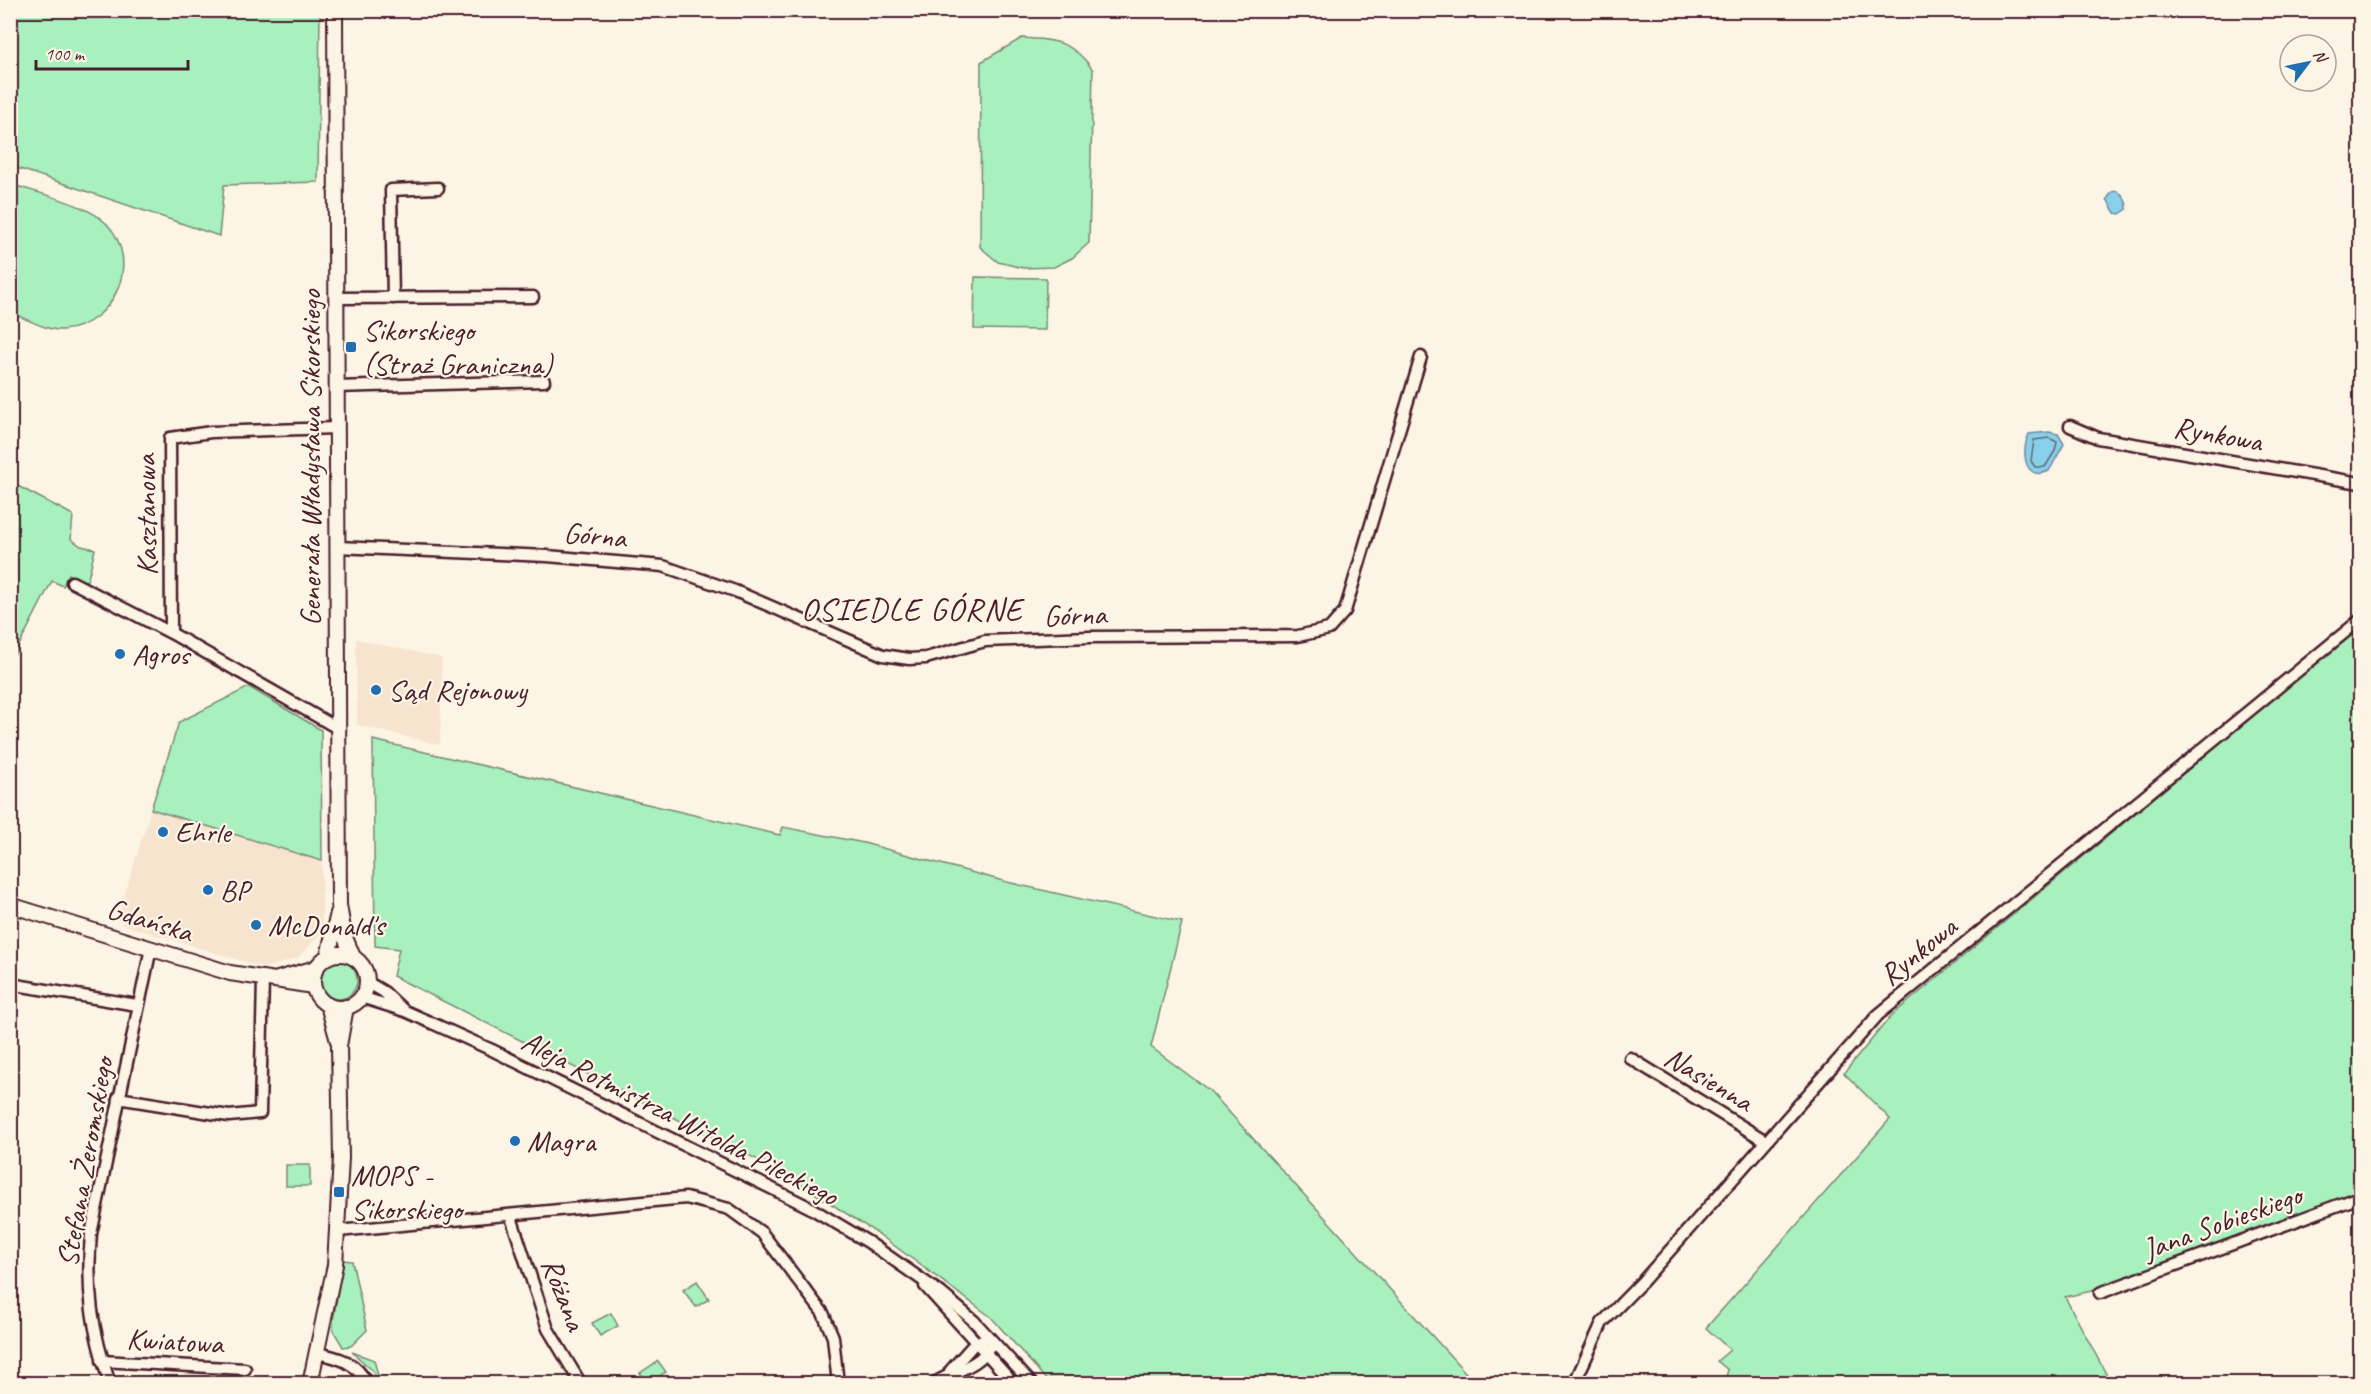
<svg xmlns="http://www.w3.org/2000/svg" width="2371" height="1394" viewBox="0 0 2371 1394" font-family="Caveat,sans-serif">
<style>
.built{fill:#f7e4cf}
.green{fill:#a8f0bd;stroke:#798874;stroke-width:1.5}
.water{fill:#88d0ea;stroke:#6f899e;stroke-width:1.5}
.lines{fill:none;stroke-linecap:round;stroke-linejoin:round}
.shore{stroke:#636677;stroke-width:1.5}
.minor-casing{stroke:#4a1f2b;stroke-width:15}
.major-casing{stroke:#4a1f2b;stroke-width:18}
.minor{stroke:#fcf5e5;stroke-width:10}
.major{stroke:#fcf5e5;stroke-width:14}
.poi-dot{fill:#1f6fb2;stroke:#fcf5e5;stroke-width:2}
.labels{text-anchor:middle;stroke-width:4.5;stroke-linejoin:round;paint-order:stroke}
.poi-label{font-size:30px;fill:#4a1f2b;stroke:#fcf5e5;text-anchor:start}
.street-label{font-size:30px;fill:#4a1f2b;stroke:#fcf5e5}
.neighbourhood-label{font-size:32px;letter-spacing:1.5px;fill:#4a1f2b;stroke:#fcf5e5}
</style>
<rect width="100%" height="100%" fill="#fcf5e5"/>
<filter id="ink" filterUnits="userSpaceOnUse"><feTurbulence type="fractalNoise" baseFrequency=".0167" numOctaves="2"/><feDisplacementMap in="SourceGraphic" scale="12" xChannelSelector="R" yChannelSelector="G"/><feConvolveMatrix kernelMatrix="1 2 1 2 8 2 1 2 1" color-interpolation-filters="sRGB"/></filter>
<g filter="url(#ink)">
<g class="built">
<path d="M 356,639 L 442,658 L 440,745 L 357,725 Z"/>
<path d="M 151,809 L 322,861 L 322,932 L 298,958 L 265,968 L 121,924 L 119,912 Z"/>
</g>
<g class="green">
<path d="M 11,10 L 320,11 L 318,182 L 224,185 L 219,236 L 11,166 Z"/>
<path d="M 1022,38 C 1055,40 1073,41 1093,70 L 1089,243 L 1072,258 L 1054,267 L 1023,268 L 998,262 L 980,247 L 981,62 Z"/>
<path d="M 11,184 C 39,194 87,203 107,224 C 143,263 113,326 63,330 C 47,331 25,318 11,313 Z"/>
<path d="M 975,277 L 1046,278 L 1045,330 L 974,329 Z"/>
<path d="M 10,482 L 73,515 L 71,539 L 81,546 L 95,549 L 88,579 L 81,584 L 69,574 L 63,586 L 52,581 L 13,657 L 10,656 Z"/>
<path d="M 2360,627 L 2360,1193 L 2122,1284 L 2065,1297 L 2111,1383 L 1724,1383 L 1728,1370 L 1717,1361 L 1730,1350 L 1706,1328 L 1890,1119 L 1844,1073 L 1891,1016 Z"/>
<path d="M 249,687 L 321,730 L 322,861 L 151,809 L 179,722 Z"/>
<path d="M 373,740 L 780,835 L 783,827 L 864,843 L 1007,882 L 1182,922 L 1151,1047 L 1210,1091 L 1475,1383 L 1049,1383 L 991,1317 L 877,1233 L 778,1170 L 393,976 L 399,949 L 375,946 Z"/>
<circle cx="338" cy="980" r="19"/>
<rect x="286" y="1165" width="24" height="21"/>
<path d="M 343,1260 L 352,1261 L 367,1330 L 351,1346 L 343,1347 L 333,1330 L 333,1322 Z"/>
<path d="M 697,1281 L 709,1299 L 696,1307 L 683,1290 Z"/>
<path d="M 611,1313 L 618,1326 L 600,1336 L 592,1323 Z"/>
<path d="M 352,1352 L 374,1360 L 380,1383 L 377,1383 L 372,1370 Z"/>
<path d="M 658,1361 L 666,1372 L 648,1383 L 640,1373 Z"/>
</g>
<g class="water">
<path d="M 2117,191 C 2124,195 2127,201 2127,209 L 2120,214 L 2115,213 L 2107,199 L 2112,192 Z"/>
<path d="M 2049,432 L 2058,434 L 2064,444 L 2049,471 C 2023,483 2021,449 2029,434 Z"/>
</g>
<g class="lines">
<path class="shore" d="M 2049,438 L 2057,442 L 2055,451 L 2045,467 L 2035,467 L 2031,461 L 2034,440 Z"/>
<defs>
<g id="minor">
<path d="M 336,298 L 533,297"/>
<path d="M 393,298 L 391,190 L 438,188"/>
<path d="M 336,387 L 544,381"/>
<path d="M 2070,426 L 2098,438 L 2360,483"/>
<path d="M 337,547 L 547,556 L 663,566 L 735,591 L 883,655 L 909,659 L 926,658 L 985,641 L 1090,637 L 1298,636 L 1329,629 L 1345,611 L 1421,357"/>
<path d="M 72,582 L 171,633 L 339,729"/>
<path d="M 171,633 L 170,438 L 211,432 L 337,428"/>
<path d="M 367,982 L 384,992 L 402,1009"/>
<path d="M 10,984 L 137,1005"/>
<path d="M 361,997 L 405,1011 L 492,1050 L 809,1207 L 868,1242 L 941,1293 L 974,1321 L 1032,1384"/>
<path d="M 1630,1058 L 1764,1140"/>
<path d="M 118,1098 L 229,1116 L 260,1113 L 263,979"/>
<path d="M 511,1217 L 548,1329 L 581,1384"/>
<path d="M 338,1231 L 686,1198 L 729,1209 L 762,1233 L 823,1313 L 833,1337 L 838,1384"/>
<path d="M 925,1286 L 1014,1384"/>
<path d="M 2100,1293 L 2360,1197"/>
<path d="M 316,1353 C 338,1357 357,1362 367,1384"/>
<path d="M 102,1361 L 245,1369"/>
<path d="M 950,1371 L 976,1342 L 982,1341"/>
<path d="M 110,1384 C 92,1330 86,1290 91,1234 L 151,948"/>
<path d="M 933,1384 C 949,1373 982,1365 989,1347"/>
<path d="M 1574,1384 L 1602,1323 L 1642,1282 L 1878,1015 L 2360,620"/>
</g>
<g id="major">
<path d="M 335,10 L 339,905 L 344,935 L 353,957"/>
<path d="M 10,905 L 230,973 L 313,986"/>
<circle cx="340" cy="981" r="27"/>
<path d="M 328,956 L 338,913"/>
<path d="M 278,979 L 316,968"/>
<path d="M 328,1005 L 338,1041"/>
<path d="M 310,1384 L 335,1265 L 341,1158 L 339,1046 L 346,1007"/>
</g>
</defs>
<use href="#minor" class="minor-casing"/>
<use href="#major" class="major-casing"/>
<use href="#minor" class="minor"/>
<use href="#major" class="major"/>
</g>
</g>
<g class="poi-dot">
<rect x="345" y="341" width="12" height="12" rx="3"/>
<circle cx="120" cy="654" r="6"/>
<circle cx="376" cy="690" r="6"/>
<circle cx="163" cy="832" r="6"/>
<circle cx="208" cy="890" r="6"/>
<circle cx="256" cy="925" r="6"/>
<circle cx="515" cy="1141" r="6"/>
<rect x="333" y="1186" width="12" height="12" rx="3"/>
</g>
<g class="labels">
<g class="poi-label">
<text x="363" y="340">Sikorskiego<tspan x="363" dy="34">(Straż Graniczna)</tspan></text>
<text x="132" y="664">Agros</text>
<text x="388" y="700">Sąd Rejonowy</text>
<text x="175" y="842">Ehrle</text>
<text x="220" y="900">BP</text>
<text x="268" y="935">McDonald's</text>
<text x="527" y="1151">Magra</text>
<text x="351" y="1185">MOPS -<tspan x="351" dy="34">Sikorskiego</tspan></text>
</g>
<g class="street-label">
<text transform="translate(2218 434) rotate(10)" y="10">Rynkowa</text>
<text transform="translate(310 458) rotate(-90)" y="10">Generała Władysława Sikorskiego</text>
<text transform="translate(146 515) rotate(-91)" y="10">Kasztanowa</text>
<text transform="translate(595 535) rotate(5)" y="10">Górna</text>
<text transform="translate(1075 615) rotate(-2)" y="10">Górna</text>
<text transform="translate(150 920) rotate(17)" y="10">Gdańska</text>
<text transform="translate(1918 951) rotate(-39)" y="10">Rynkowa</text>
<text transform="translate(1709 1079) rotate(31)" y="10">Nasienna</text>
<text transform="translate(680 1118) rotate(27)" y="10">Aleja Rotmistrza Witolda Pileckiego</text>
<text transform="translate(85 1162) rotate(-80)" y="10">Stefana Żeromskiego</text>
<text transform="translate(2222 1222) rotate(-20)" y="10">Jana Sobieskiego</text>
<text transform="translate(564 1294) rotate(69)" y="10">Różana</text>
<text transform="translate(175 1341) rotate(3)" y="10">Kwiatowa</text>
</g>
<g class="neighbourhood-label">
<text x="912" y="620">OSIEDLE GÓRNE</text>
</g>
</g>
<rect width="2371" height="1394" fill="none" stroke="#fcf5e5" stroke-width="36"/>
<rect x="18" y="18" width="2335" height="1358" fill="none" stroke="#4a1f2b" stroke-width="2" filter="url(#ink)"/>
<g transform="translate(2308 63) rotate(58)"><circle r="28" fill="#fcf5e5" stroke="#b59f9b" stroke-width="1.5"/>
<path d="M0-4.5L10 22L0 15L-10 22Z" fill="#1f6fb2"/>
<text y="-9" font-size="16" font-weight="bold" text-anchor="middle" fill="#4a1f2b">N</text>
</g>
<path d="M36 60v9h152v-9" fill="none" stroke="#4a1f2b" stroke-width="3"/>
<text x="45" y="60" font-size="18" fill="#4a1f2b" stroke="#fcf5e5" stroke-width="4.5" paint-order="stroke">100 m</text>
</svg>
